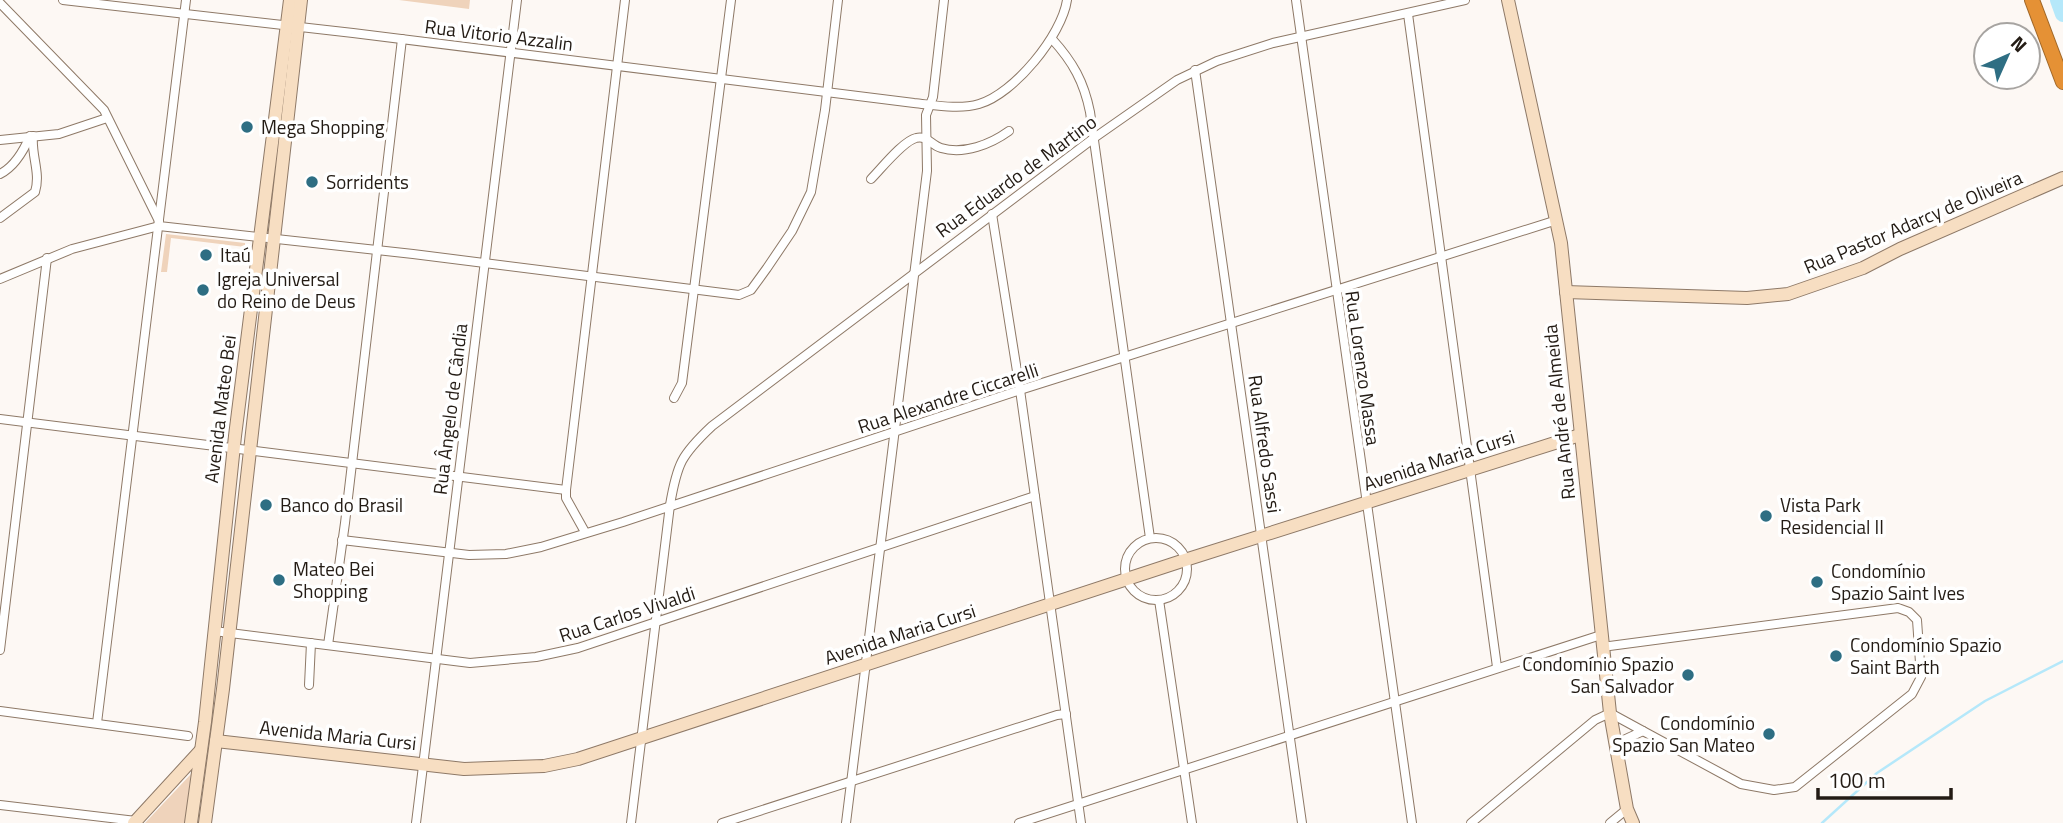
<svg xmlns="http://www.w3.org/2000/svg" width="2063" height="823" viewBox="0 0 2063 823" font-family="'Titillium Web',sans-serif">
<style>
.green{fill:#efd3bb}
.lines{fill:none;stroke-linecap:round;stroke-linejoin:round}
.stream{stroke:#b5e8fa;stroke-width:2.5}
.river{stroke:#b5e8fa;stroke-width:16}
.street-casing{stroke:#8e7967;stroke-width:10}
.secondary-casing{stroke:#8e7967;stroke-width:14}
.highway-casing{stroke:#a16829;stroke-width:16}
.street{stroke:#fff;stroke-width:8}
.secondary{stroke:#f7dec2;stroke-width:12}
.highway{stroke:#e59135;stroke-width:14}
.poi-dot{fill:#2e6e83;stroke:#fff;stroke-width:2.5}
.labels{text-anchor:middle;stroke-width:7;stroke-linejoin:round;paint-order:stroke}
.street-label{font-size:19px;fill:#231b14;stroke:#fff}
.poi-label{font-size:19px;fill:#231b14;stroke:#fff;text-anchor:start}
</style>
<rect width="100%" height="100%" fill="#fdf8f4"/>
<g class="green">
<path d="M 399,0 L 470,0 L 469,9 Z"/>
<path d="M 166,234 L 245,243 L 245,247 L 171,238 L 167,272 L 161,272 Z"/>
<path d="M 191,774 L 185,823 L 145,823 Z"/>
</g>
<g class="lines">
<path class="stream" d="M 1822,823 L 1877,773 L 1985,701 L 2063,661"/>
<path class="river" d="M 2058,0 L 2063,14"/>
<defs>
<g id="street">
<path d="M 63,0 L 353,33 L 914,103 C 934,105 959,110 979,104 C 1014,94 1062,35 1067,0"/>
<path d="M 1296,0 L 1412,823"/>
<path d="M 0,3 L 104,110 L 159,221"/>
<path d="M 1408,14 L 1497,667"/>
<path d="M 1052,39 C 1073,62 1084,82 1090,112 L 1150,538"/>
<path d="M 1195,70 L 1302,823"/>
<path d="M 0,140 L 59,134 L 107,118"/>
<path d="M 0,174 C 14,167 24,150 30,136"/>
<path d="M 871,179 C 881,169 903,141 916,138 C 927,135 931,145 941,148 C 964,155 991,144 1009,131"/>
<path d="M 992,214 L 1020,390 L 1081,823"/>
<path d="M 0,218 L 35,192 C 41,173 31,155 33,136"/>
<path d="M 0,279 L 72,249 L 159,226 L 413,254 L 739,295 L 751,290 L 767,268 L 792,231 L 811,192 L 825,110 L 838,0"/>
<path d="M 674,398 L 682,383 L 731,0"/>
<path d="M 0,419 L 566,490"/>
<path d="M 585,532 L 566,498 L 566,490 L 625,0"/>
<circle cx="1156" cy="569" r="31"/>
<path d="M 342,540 L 469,555 L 506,554 L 541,547 L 623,522 L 1020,390 L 1557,220"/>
<path d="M 1159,600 L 1192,823"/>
<path d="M 214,631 L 470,663 L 536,657 L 578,648 L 1035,496"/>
<path d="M 328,645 L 345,523 L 402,39"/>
<path d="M 1602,647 L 1898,608 L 1909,612 L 1917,620 L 1921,677 L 1912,694 L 1795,787 L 1774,790 L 1741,784 L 1643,731"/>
<path d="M 0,650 L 47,258"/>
<path d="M 309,685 L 311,643"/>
<path d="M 0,711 L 188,736"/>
<path d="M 97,723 L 186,0"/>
<path d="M 0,805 L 136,821"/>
<path d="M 416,823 L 517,0"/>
<path d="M 631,823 L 670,505 C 677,464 681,455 712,426 L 1094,138 L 1177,80 L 1217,61 L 1273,43 L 1465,0"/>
<path d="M 722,823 L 1057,715 L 1066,714"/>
<path d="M 846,823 L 927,171 L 926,115 L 933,97 L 944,0"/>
<path d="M 1019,823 L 1601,635"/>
<path d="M 1471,823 L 1595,720 L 1610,713 L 1643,731 L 1615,744"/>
<path d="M 1610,823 L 1627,809"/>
</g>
<g id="secondary">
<path d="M 1508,0 L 1561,243 L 1610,713 L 1627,809 L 1633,823"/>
<path d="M 1566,292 L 1747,298 L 1788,294 L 1863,268 L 1900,249 L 2063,178"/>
<path d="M 216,741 L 464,769 L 544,766 L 578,759 L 1185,560 L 1580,435"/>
<path d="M 134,823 L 201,750"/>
<path d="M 191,823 L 205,722 L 235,436 L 290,0"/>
<path d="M 205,823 L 223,689 L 301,0"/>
</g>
<path id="highway" d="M 2032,0 L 2063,82"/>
</defs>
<use href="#street" class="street-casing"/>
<use href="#secondary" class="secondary-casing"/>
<use href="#highway" class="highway-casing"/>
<use href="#street" class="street"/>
<use href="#secondary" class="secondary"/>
<use href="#highway" class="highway"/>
</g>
<g class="poi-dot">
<circle cx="247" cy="127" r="7"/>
<circle cx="312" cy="182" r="7"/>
<circle cx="206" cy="255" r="7"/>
<circle cx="203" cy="290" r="7"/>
<circle cx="266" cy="505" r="7"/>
<circle cx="1766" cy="516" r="7"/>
<circle cx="279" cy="580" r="7"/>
<circle cx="1817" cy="582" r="7"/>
<circle cx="1836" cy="656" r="7"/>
<circle cx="1688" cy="675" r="7"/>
<circle cx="1769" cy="734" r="7"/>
</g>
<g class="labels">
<g class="street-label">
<text transform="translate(499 35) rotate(7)" y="7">Rua Vitorio Azzalin</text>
<text transform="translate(1016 176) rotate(-36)" y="7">Rua Eduardo de Martino</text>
<text transform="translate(1913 222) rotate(-23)" y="7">Rua Pastor Adarcy de Oliveira</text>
<text transform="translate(1363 368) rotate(82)" y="7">Rua Lorenzo Massa</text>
<text transform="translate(948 398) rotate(-18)" y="7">Rua Alexandre Ciccarelli</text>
<text transform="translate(220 409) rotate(-83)" y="7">Avenida Mateo Bei</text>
<text transform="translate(450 409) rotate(-83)" y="7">Rua Ângelo de Cândia</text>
<text transform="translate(1559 412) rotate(-96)" y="7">Rua André de Almeida</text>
<text transform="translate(1265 444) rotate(82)" y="7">Rua Alfredo Sassi</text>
<text transform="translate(1439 460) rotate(-18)" y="7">Avenida Maria Cursi</text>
<text transform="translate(627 614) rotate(-18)" y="7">Rua Carlos Vivaldi</text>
<text transform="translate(900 634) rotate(-18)" y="7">Avenida Maria Cursi</text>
<text transform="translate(338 735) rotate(6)" y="7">Avenida Maria Cursi</text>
</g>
<g class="poi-label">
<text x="261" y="134">Mega Shopping</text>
<text x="326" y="189">Sorridents</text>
<text x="220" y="262">Itaú</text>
<text x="217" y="286">Igreja Universal<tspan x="217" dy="22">do Reino de Deus</tspan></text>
<text x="280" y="512">Banco do Brasil</text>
<text x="1780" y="512">Vista Park<tspan x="1780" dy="22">Residencial II</tspan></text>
<text x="293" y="576">Mateo Bei<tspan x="293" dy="22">Shopping</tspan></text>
<text x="1831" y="578">Condomínio<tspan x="1831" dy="22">Spazio Saint Ives</tspan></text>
<text x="1850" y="652">Condomínio Spazio<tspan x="1850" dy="22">Saint Barth</tspan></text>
<text x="1674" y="671" text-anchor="end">Condomínio Spazio<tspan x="1674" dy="22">San Salvador</tspan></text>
<text x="1755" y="730" text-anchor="end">Condomínio<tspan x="1755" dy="22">Spazio San Mateo</tspan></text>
</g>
</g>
<g transform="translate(2007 56) rotate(45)"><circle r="33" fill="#ffffff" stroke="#a7a4a1" stroke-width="2"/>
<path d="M0-5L12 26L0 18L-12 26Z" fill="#2e6e83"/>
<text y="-10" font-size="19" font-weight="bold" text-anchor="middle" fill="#231b14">N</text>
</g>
<path d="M1818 788v10h133v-10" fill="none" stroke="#231b14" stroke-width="3.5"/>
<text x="1828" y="788" font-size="21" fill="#231b14" stroke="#ffffff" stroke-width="5" paint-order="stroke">100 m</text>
</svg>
